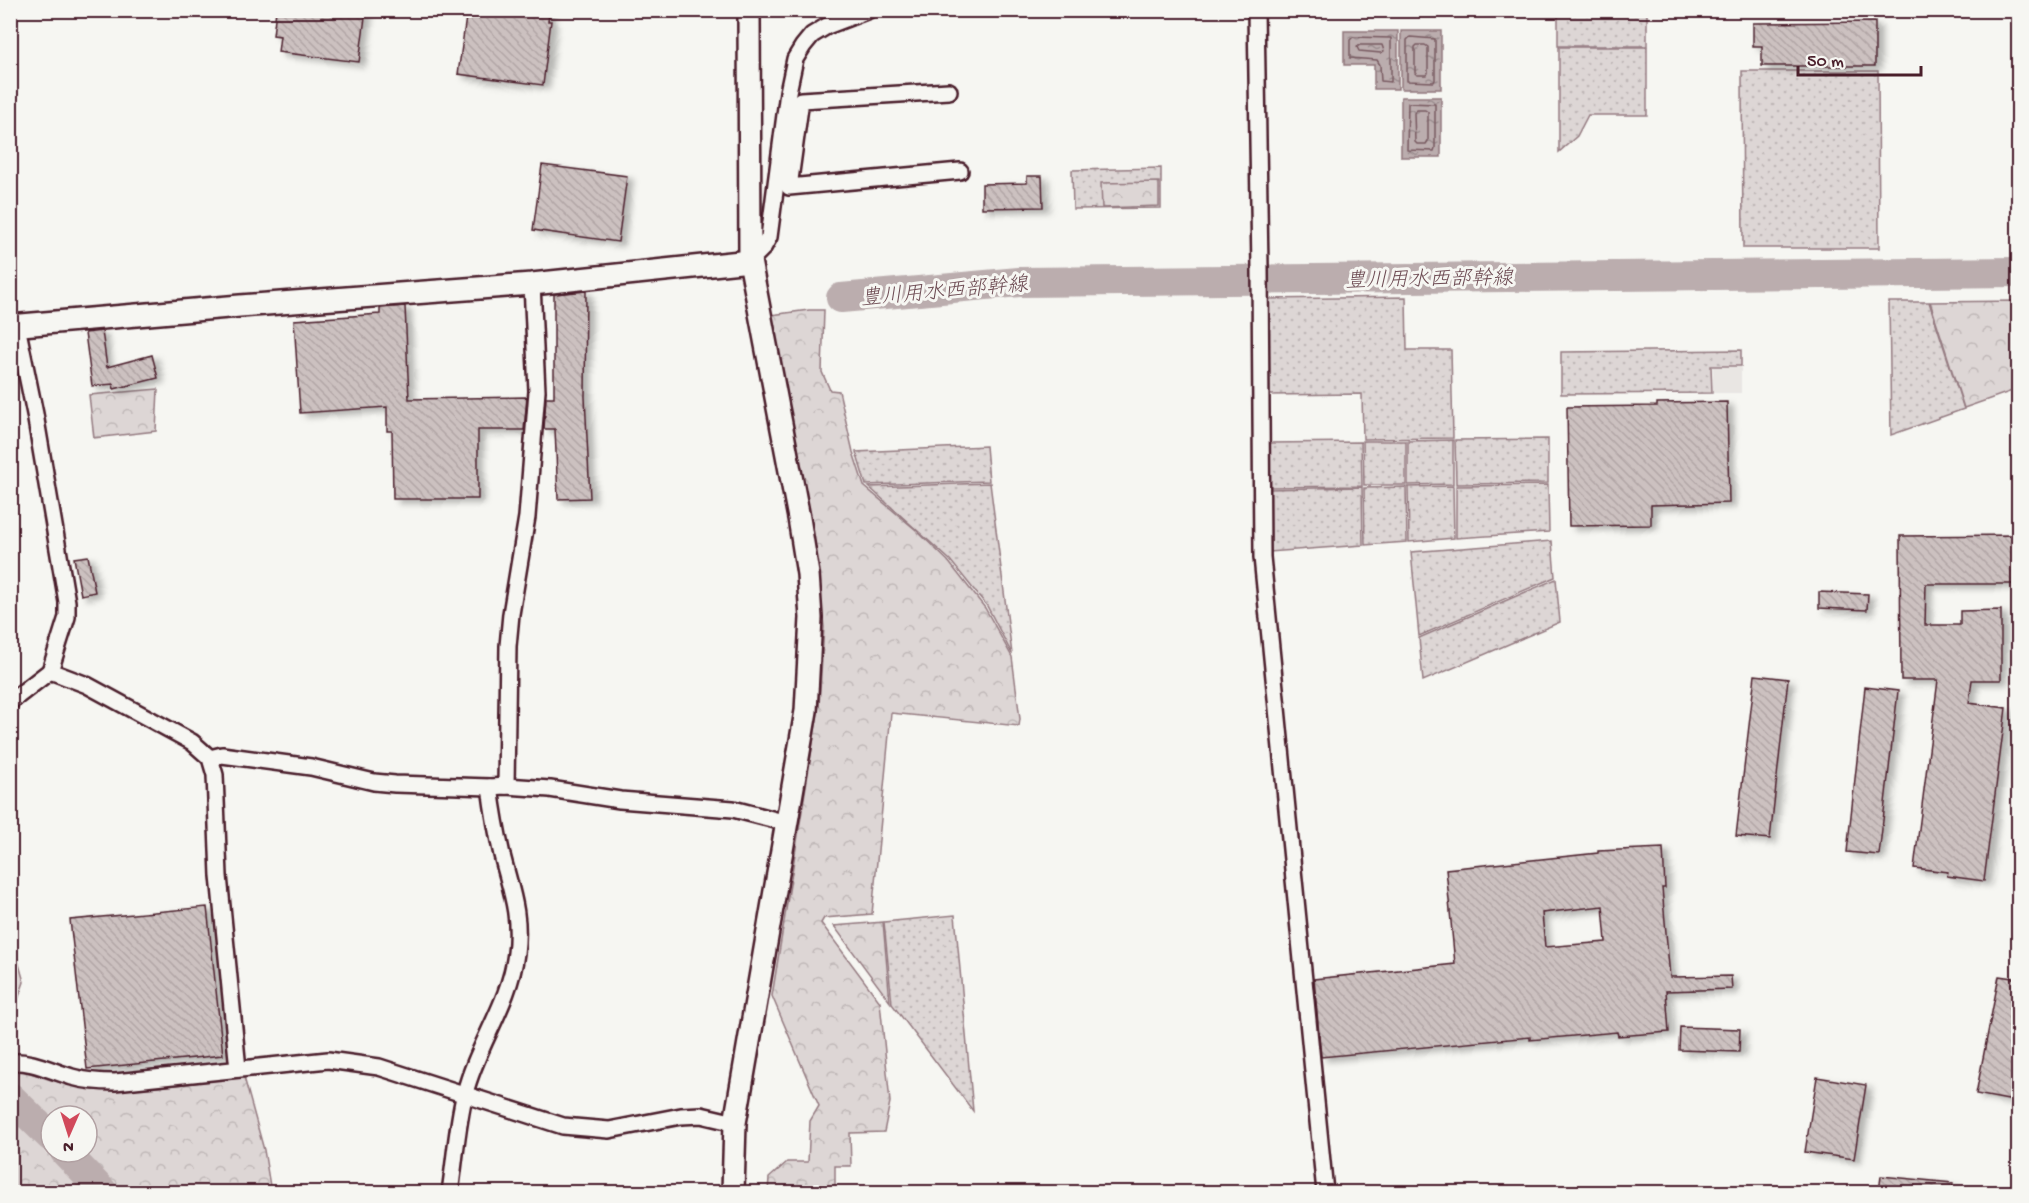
<svg xmlns="http://www.w3.org/2000/svg" width="2029" height="1203" viewBox="0 0 2029 1203" font-family="'Gochi Hand','Klee One',sans-serif">
<style>
.built{fill:#e9e6e3}
.grass{fill:url(#grass-dots);stroke:#947a80;stroke-width:1.5}
.forest{fill:url(#forest-crowns);stroke:#947a80;stroke-width:1.5;fill-rule:evenodd}
.water{fill:url(#water-ripples);stroke:#8e747a;stroke-width:1.5}
.lines{fill:none;stroke-linecap:round;stroke-linejoin:round}
.shore{stroke:#77585f;stroke-width:1.5}
.river{stroke:#bbadae;stroke-width:30}
.building{fill:url(#building-back-hatch);stroke:#4a1f2b;stroke-width:1.5;fill-rule:evenodd;filter:url(#shadow)}
.street-casing{stroke:#4a1f2b;stroke-width:20}
.secondary-casing{stroke:#4a1f2b;stroke-width:26}
.street{stroke:#f6f6f2;stroke-width:15}
.secondary{stroke:#f6f6f2;stroke-width:21}
.labels{text-anchor:middle;stroke-width:6;stroke-linejoin:round;paint-order:stroke}
.water-label{font-size:21px;font-style:italic;fill:#6c4a52;stroke:#f6f6f2}
</style>
<defs>
<pattern id="grass-dots" width="8" height="8" patternUnits="userSpaceOnUse" patternTransform="scale(1.5)"><rect width="8" height="8" fill="#ddd6d5"/><path d="M2 2h.1M6 6h.1" fill="none" stroke="#bfb7b7" stroke-width="1.8" stroke-linecap="round"/></pattern>
<pattern id="forest-crowns" width="20" height="18" patternUnits="userSpaceOnUse" patternTransform="scale(1.5)"><rect width="20" height="18" fill="#ddd6d5"/><path d="M2 6a3 3 0 1 1 6 0M12 15a3 3 0 1 1 6 0" fill="none" stroke="#bfb7b7"/></pattern>
<pattern id="water-ripples" width="26" height="14" patternUnits="userSpaceOnUse" patternTransform="scale(1.5)"><rect width="26" height="14" fill="#bbadae"/><path d="M2 4q2-2 4 0t4 0M15 11q2-2 4 0t4 0" fill="none" stroke="#9a8c8e"/></pattern>
<pattern id="building-back-hatch" width="6" height="6" patternUnits="userSpaceOnUse" patternTransform="scale(1.5)"><rect width="6" height="6" fill="#ccc1c0"/><path d="M-1 5l2 2M0 0l6 6M5-1l2 2" fill="none" stroke="#b1a5a5"/></pattern>
<filter id="shadow"><feDropShadow dx="6" dy="4" stdDeviation="3" flood-color="#0004"/></filter>
</defs>
<rect width="100%" height="100%" fill="#f6f6f2"/>
<filter id="ink" filterUnits="userSpaceOnUse"><feTurbulence type="fractalNoise" baseFrequency=".0167" numOctaves="2"/><feDisplacementMap in="SourceGraphic" scale="12" xChannelSelector="R" yChannelSelector="G"/><feConvolveMatrix kernelMatrix="1 2 1 2 8 2 1 2 1" color-interpolation-filters="sRGB"/></filter>
<g filter="url(#ink)">
<rect class="built" x="1713" y="367" width="28" height="26"/>
<g class="grass">
<rect x="1558" y="11" width="89" height="35"/>
<path d="M 1559,47 L 1647,47 L 1647,115 L 1588,115 L 1577,136 L 1559,152 Z"/>
<path d="M 1742,71 L 1878,71 L 1879,248 L 1743,248 Z"/>
<path d="M 1161,168 L 1161,208 L 1073,209 L 1072,170 Z"/>
<path d="M 1406,297 L 1407,350 L 1451,350 L 1453,438 L 1363,439 L 1362,394 L 1267,395 L 1266,299 Z"/>
<path d="M 1889,302 L 1929,302 L 1964,409 L 1891,435 Z"/>
<path d="M 1741,350 L 1741,366 L 1711,366 L 1712,393 L 1561,394 L 1561,352 Z"/>
<path d="M 1548,439 L 1548,483 L 1456,484 L 1455,440 Z"/>
<path d="M 1453,440 L 1453,484 L 1408,485 L 1408,441 Z"/>
<path d="M 1363,441 L 1406,441 L 1406,485 L 1364,485 Z"/>
<path d="M 1361,442 L 1362,486 L 1268,487 L 1268,443 Z"/>
<path d="M 986,446 L 989,481 L 866,485 L 856,452 Z"/>
<path d="M 990,483 L 1012,654 L 987,606 L 950,560 L 869,487 Z"/>
<path d="M 1548,485 L 1549,532 L 1456,538 L 1456,486 Z"/>
<path d="M 1453,486 L 1454,538 L 1409,542 L 1408,487 Z"/>
<path d="M 1362,487 L 1363,545 L 1269,552 L 1268,489 Z"/>
<path d="M 1406,487 L 1407,542 L 1365,545 L 1364,488 Z"/>
<path d="M 1552,541 L 1555,577 L 1419,636 L 1411,552 Z"/>
<path d="M 1556,579 L 1560,622 L 1423,681 L 1419,638 Z"/>
<path d="M 955,915 L 973,1111 L 892,1004 L 884,922 Z"/>
</g>
<g class="forest">
<path d="M 1159,182 L 1159,206 L 1102,208 L 1101,183 Z"/>
<path d="M 2018,301 L 2018,389 L 1964,408 L 1930,302 Z"/>
<path d="M 809,310 L 824,310 L 822,372 L 830,390 L 839,391 L 853,452 L 864,486 L 916,530 L 948,561 L 985,608 L 1012,657 L 1020,719 L 1019,726 L 891,713 L 872,914 L 824,918 L 821,923 L 880,1002 L 890,1102 L 884,1132 L 850,1133 L 851,1166 L 835,1166 L 835,1192 L 768,1192 L 769,1178 L 787,1162 L 808,1162 L 810,1121 L 819,1106 L 772,996 L 819,706 L 824,627 L 815,548 L 771,315 Z"/>
<path d="M 158,389 L 156,431 L 94,438 L 89,395 Z"/>
<path d="M 883,922 L 890,1002 L 834,926 Z"/>
<path d="M 11,936 L 24,982 L 11,1020 L 10,1020 Z"/>
<path d="M 10,1062 L 19,1069 L 51,1080 L 93,1090 L 159,1087 L 244,1077 L 264,1150 L 271,1192 L 11,1192 ZM 51,1116 L 87,1116 L 87,1152 L 51,1152 Z"/>
</g>
<g class="water">
<path d="M 1344,31 L 1398,31 L 1398,89 L 1374,89 L 1374,65 L 1344,65 Z"/>
<rect x="1401" y="31" width="40" height="58"/>
<rect x="1401" y="97" width="40" height="60"/>
</g>
<g class="lines">
<g class="shore">
<path d="M 1353,37 L 1391,38 L 1391,82 L 1381,81 L 1380,65 L 1377,60 L 1350,58 L 1350,40 Z"/>
<path d="M 1410,37 L 1435,39 L 1435,80 L 1434,82 L 1407,81 L 1407,40 Z"/>
<path d="M 1360,45 L 1382,45 L 1384,51 L 1381,53 L 1359,51 L 1357,47 Z"/>
<path d="M 1417,45 L 1425,45 L 1428,47 L 1428,73 L 1426,75 L 1417,75 L 1415,73 L 1415,47 Z"/>
<path d="M 1408,103 L 1435,104 L 1435,148 L 1434,151 L 1407,150 Z"/>
<path d="M 1417,110 L 1425,110 L 1428,112 L 1428,141 L 1426,144 L 1417,144 L 1415,142 L 1414,113 Z"/>
</g>
<g class="river">
<path d="M 841,298 L 1019,282 L 2018,272"/>
<path d="M 10,1097 L 51,1137"/>
<path d="M 65,1152 L 103,1192"/>
</g>
</g>
<g class="building">
<path d="M 276,10 L 366,10 L 359,62 L 278,52 L 280,36 L 273,35 Z"/>
<path d="M 467,10 L 498,14 L 498,10 L 550,10 L 548,21 L 551,21 L 543,85 L 458,74 Z"/>
<path d="M 1875,22 L 1875,66 L 1762,66 L 1762,46 L 1753,46 L 1753,23 Z"/>
<path d="M 542,165 L 627,176 L 618,242 L 533,230 Z"/>
<path d="M 1027,176 L 1042,176 L 1043,207 L 982,208 L 982,184 L 1027,183 Z"/>
<path d="M 586,291 L 585,397 L 590,498 L 558,499 L 555,429 L 544,429 L 546,397 L 554,397 L 554,294 Z"/>
<path d="M 405,306 L 409,399 L 527,397 L 524,430 L 478,430 L 478,499 L 393,499 L 392,431 L 387,431 L 387,407 L 300,413 L 294,320 L 380,314 L 380,308 Z"/>
<path d="M 102,331 L 107,367 L 152,355 L 158,378 L 114,389 L 113,384 L 92,386 L 85,333 Z"/>
<path d="M 1727,402 L 1729,503 L 1651,505 L 1651,525 L 1569,526 L 1567,407 L 1657,406 L 1657,403 Z"/>
<path d="M 2019,535 L 2019,584 L 1926,584 L 1925,625 L 1960,625 L 1960,611 L 2001,610 L 2001,680 L 1972,680 L 1969,703 L 2006,708 L 1984,881 L 1947,876 L 1948,872 L 1914,868 L 1938,680 L 1901,680 L 1900,536 Z"/>
<path d="M 88,556 L 95,592 L 81,595 L 74,558 Z"/>
<path d="M 1819,592 L 1868,594 L 1867,610 L 1819,608 Z"/>
<path d="M 1755,675 L 1788,679 L 1770,839 L 1736,836 Z"/>
<path d="M 1865,687 L 1898,691 L 1879,855 L 1847,852 Z"/>
<path d="M 1663,848 L 1665,888 L 1662,888 L 1670,977 L 1731,976 L 1732,989 L 1666,991 L 1669,1032 L 1618,1036 L 1617,1032 L 1530,1040 L 1530,1037 L 1321,1057 L 1314,979 L 1455,964 L 1446,869 L 1598,853 L 1598,851 ZM 1603,906 L 1606,942 L 1545,947 L 1542,913 Z"/>
<path d="M 207,907 L 223,1055 L 87,1069 L 70,920 Z"/>
<path d="M 1999,976 L 2019,979 L 2019,1102 L 1976,1094 Z"/>
<path d="M 1680,1027 L 1740,1029 L 1739,1052 L 1679,1050 Z"/>
<path d="M 1817,1077 L 1866,1085 L 1854,1159 L 1805,1152 Z"/>
<path d="M 1881,1176 L 1953,1183 L 1952,1192 L 1879,1192 Z"/>
</g>
<g class="lines">
<defs>
<g id="street">
<path d="M 1256,10 L 1260,269 L 1262,557 L 1325,1192"/>
<path d="M 949,91 L 801,100 L 789,187 L 960,171"/>
<path d="M 750,261 L 763,248 L 769,237 L 788,92 L 795,59 L 803,46 L 812,35 L 827,26 L 869,10"/>
<path d="M 17,326 L 35,414 L 67,602 L 67,617 L 50,671 L 87,685 L 192,742 L 210,758 L 215,775 L 219,876 L 238,1069"/>
<path d="M 10,702 L 50,671"/>
<path d="M 210,758 L 222,755 L 311,767 L 374,782 L 395,784 L 490,787 L 506,786 L 550,789 L 620,800 L 733,809 L 787,823"/>
<path d="M 506,786 L 508,646 L 511,614 L 527,517 L 537,391 L 532,284"/>
<path d="M 10,1062 C 32,1060 51,1071 72,1077 C 86,1081 100,1082 115,1082 L 328,1060 L 379,1067 L 563,1126 L 609,1130 L 681,1116 L 701,1115 L 735,1123"/>
<path d="M 450,1192 C 455,1160 457,1125 465,1093 C 477,1045 510,1003 516,953 C 521,914 511,891 502,855 C 497,833 493,810 490,787"/>
</g>
<g id="secondary">
<path d="M 10,326 L 240,306 L 532,284 L 750,261"/>
<path d="M 733,1192 L 735,1123 L 806,711 L 811,618 L 808,574 L 799,518 L 750,261 L 749,10"/>
</g>
</defs>
<use href="#street" class="street-casing"/>
<use href="#secondary" class="secondary-casing"/>
<use href="#street" class="street"/>
<use href="#secondary" class="secondary"/>
</g>
</g>
<g class="labels">
<g class="water-label">
<text transform="translate(1429 278) rotate(-1)" y="7">豊川用水西部幹線</text>
<text transform="translate(944 290) rotate(-5)" y="7">豊川用水西部幹線</text>
</g>
</g>
<rect width="2029" height="1203" fill="none" stroke="#f6f6f2" stroke-width="36"/>
<rect x="18" y="18" width="1993" height="1167" fill="none" stroke="#4a1f2b" stroke-width="2" filter="url(#ink)"/>
<g transform="translate(69 1134) rotate(183)"><circle r="28" fill="#f6f6f2" stroke="#b1a0a2" stroke-width="1.5"/>
<path d="M0-4.5L10 22L0 15L-10 22Z" fill="#d1495b"/>
<text y="-9" font-size="16" font-weight="bold" text-anchor="middle" fill="#4a1f2b">N</text>
</g>
<path d="M1798 66v9h123v-9" fill="none" stroke="#4a1f2b" stroke-width="3"/>
<text x="1807" y="66" font-size="18" fill="#4a1f2b" stroke="#f6f6f2" stroke-width="4.5" paint-order="stroke">50 m</text>
</svg>
